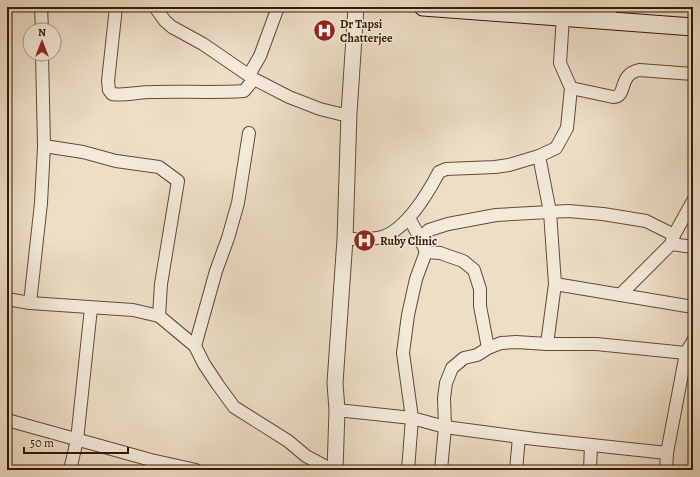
<svg xmlns="http://www.w3.org/2000/svg" width="700" height="477" viewBox="0 0 700 477" font-family="Alegreya,serif">
<style>
.lines{fill:none;stroke-linecap:round;stroke-linejoin:round}
.minor-casing{stroke:#644a33;stroke-width:14}
.tertiary-casing{stroke:#644a33;stroke-width:17}
.secondary-casing{stroke:#371802;stroke-width:19}
.minor{stroke:#f3eada;stroke-width:12}
.tertiary{stroke:#f3eada;stroke-width:15}
.secondary{stroke:#f3eada;stroke-width:17}
.labels{text-anchor:middle;stroke-width:3;stroke-linejoin:round;paint-order:stroke}
.poi-label{font-size:12px;font-weight:bold;fill:#371802;stroke:#f3eada;text-anchor:start}
</style>
<rect width="100%" height="100%" fill="#eddec6"/>
<filter id="stains"><feTurbulence type="fractalNoise" baseFrequency=".005" numOctaves="4"/><feColorMatrix values="0 0 0 0 .2 0 0 0 0 .09 0 0 0 0 .02 0 0 0 .5 -.17"/></filter>
<radialGradient id="worn" r=".72"><stop offset=".6" stop-color="#630" stop-opacity="0"/><stop offset="1" stop-color="#630" stop-opacity=".3"/></radialGradient>
<g class="lines">
<defs>
<g id="minor">
<path d="M 41,7 L 42,30"/>
<path d="M 116,7 L 108,81 L 109,90 L 112,94 C 125,96 138,92 151,92 C 182,91 213,93 244,91 L 254,79"/>
<path d="M 155,7 L 165,21 L 172,27 L 203,44 L 254,79 L 289,97 L 320,109 L 340,114 L 349,113"/>
<path d="M 606,20 L 612,7"/>
<path d="M 249,75 L 260,56 L 278,7"/>
<path d="M 571,88 L 613,97 C 628,97 617,75 639,70 L 693,74"/>
<path d="M 44,146 L 83,152 L 116,161 L 159,167 L 178,181 L 161,284 L 159,316"/>
<path d="M 539,156 L 550,212 L 555,284 L 547,344"/>
<path d="M 409,218 L 420,238 L 426,252 L 440,253 L 463,261 L 474,270 L 480,289 L 480,306 L 488,348"/>
<path d="M 420,238 L 429,230 L 448,224 L 496,215 L 568,211 L 603,214 L 646,221 L 674,235"/>
<path d="M 345,239 C 357,239 371,240 382,237 C 406,230 428,193 439,172 L 446,169 L 495,167 L 509,165 L 539,156 L 556,148 L 567,128 L 571,88 L 560,63 L 563,16"/>
<path d="M 671,244 L 693,247"/>
<path d="M 555,284 L 693,307"/>
<path d="M 620,295 L 671,244 L 674,235 L 693,201"/>
<path d="M 7,299 L 30,303 L 133,310 L 159,316 L 195,346 L 204,364 L 218,385 L 234,407 L 288,441 L 306,456 L 332,470"/>
<path d="M 30,303 L 41,203 L 44,146 L 42,54"/>
<path d="M 195,346 L 216,271 L 228,238 L 238,203 L 249,133"/>
<path d="M 337,410 L 412,418 L 445,427 L 535,439 L 667,453"/>
<path d="M 7,420 L 151,460 L 196,470"/>
<path d="M 70,470 L 77,440 L 91,308"/>
<path d="M 408,470 L 412,418 L 403,353 L 408,315 L 416,279 L 426,252"/>
<path d="M 441,470 L 445,427 L 444,398 L 446,383 L 452,368 L 464,358 L 477,355 L 488,348 L 501,343 L 516,342 L 547,344 L 596,344 L 686,353"/>
<path d="M 516,470 L 519,437"/>
<path d="M 590,470 L 591,445"/>
<path d="M 666,470 L 667,453 L 686,353 L 693,341"/>
</g>
<path id="tertiary" d="M 335,470 L 337,410 L 335,383 L 345,239 L 349,113 L 356,7"/>
<path id="secondary" d="M 423,7 L 693,27"/>
</defs>
<use href="#minor" class="minor-casing"/>
<use href="#tertiary" class="tertiary-casing"/>
<use href="#secondary" class="secondary-casing"/>
<use href="#minor" class="minor"/>
<use href="#tertiary" class="tertiary"/>
<use href="#secondary" class="secondary"/>
</g>
<defs>
<symbol id="hospital-disc" viewBox="-11 -11 22 22"><circle r="9.5" fill="#8f2418" stroke="#f3eada"/><path d="M-5-5h3v3.5h4V-5h3V5h-3V1.5h-4V5h-3Z" fill="#fff"/></symbol>
</defs>
<g fill-rule="evenodd">
<use href="#hospital-disc" x="312" y="18" width="25" height="25"/>
<use href="#hospital-disc" x="352" y="228" width="25" height="25"/>
</g>
<g class="labels">
<g class="poi-label">
<text x="340" y="28">Dr Tapsi<tspan x="340" dy="14">Chatterjee</tspan></text>
<text x="380" y="245">Ruby Clinic</text>
</g>
</g>
<rect width="700" height="477" fill="none" stroke="#eddec6" stroke-width="24"/>
<rect x="8" y="8" width="684" height="461" fill="none" stroke="#371802" stroke-width="2"/>
<rect x="12" y="12" width="676" height="453" fill="none" stroke="#371802"/>
<g transform="translate(42 42)"><circle r="19" fill="#f3eada" stroke="#a89684"/>
<path d="M0-3L7 15L0 10L-7 15Z" fill="#8f2418"/>
<text y="-6" font-size="11" font-weight="bold" text-anchor="middle" fill="#371802">N</text>
</g>
<path d="M24 447v6h104v-6" fill="none" stroke="#371802" stroke-width="2"/>
<text x="30" y="447" font-size="12" fill="#371802" stroke="#f3eada" stroke-width="3" paint-order="stroke">50 m</text>
<rect width="100%" height="100%" filter="url(#stains)"/>
<rect width="100%" height="100%" fill="url(#worn)"/>
</svg>
